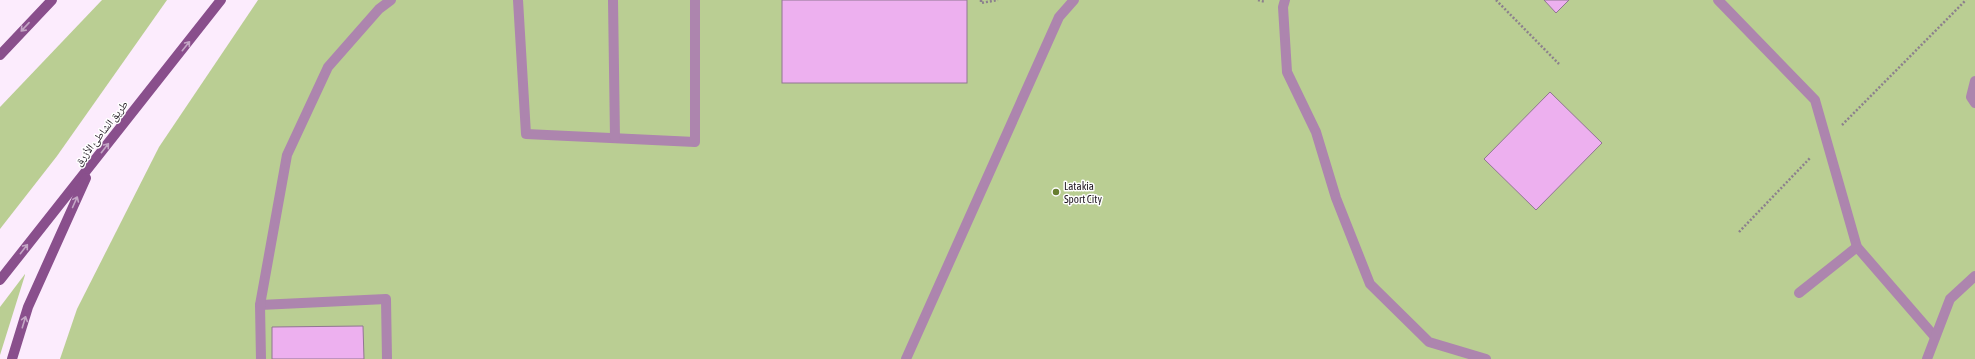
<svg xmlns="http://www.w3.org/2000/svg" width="1975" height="359" viewBox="0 0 1975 359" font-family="'Asap Condensed','Noto Naskh Arabic',sans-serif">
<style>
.green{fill:#bace93}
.building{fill:#edb0ef;stroke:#907791}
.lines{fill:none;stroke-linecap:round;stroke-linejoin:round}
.path{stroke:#8c808d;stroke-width:2.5;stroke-dasharray:2 2;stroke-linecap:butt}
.lane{stroke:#ad85ae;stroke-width:10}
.secondary{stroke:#894f8c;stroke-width:10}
.oneway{stroke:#c4a7c6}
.poi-dot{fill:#677e30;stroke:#fff;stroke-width:1.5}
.labels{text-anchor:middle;stroke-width:3;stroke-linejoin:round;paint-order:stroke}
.street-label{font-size:11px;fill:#201721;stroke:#fff}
.poi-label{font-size:11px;fill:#201721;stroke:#fff;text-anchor:start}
</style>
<rect width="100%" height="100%" fill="#fcecfd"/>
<g class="green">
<path d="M 102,0 L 167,0 L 57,156 L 0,229 L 0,107 Z"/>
<path d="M 258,0 L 1975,0 L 1975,359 L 60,359 L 77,309 L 159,147 Z"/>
<path d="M 25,274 L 25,275 L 0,355 L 0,307 Z"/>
</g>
<g class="building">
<rect x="782" y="0" width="185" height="83"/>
<path d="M 1544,0 L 1569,0 L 1556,13 Z"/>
<path d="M 1550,92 L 1602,143 L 1536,210 L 1484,159 Z"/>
<path d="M 363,326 L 364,359 L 272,359 L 272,327 Z"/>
</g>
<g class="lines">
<g class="path">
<path d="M 981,0 L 981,3 L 998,0"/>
<path d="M 1258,0 L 1265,2"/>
<path d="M 1496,0 L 1559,64"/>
<path d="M 1842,125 L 1966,0"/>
<path d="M 1739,232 L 1811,157"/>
</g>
<g class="lane">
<path d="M 518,0 L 526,134 L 695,142 L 695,0"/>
<path d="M 613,0 L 615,138"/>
<path d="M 1285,0 L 1283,7 L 1287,72 L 1316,132 L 1336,198 L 1370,284 L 1429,342 L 1486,359"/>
<path d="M 1718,0 L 1815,100 L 1857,247 L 1935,337"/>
<path d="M 1975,81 L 1971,97 L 1975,103"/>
<path d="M 1799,293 L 1857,247"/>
<path d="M 260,305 L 386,299 L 387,359"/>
<path d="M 261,359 L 260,305 L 287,155 L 328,67 L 379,9 L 391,0"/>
<path d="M 906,359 L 1059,17 L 1074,0"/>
<path d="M 1927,359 L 1950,299 L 1975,276"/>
</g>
<g class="secondary">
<path d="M 0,55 L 52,0"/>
<path d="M 0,280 L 221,0"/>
<path d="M 12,359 L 28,307 L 86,178"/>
</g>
</g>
<defs><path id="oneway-shaft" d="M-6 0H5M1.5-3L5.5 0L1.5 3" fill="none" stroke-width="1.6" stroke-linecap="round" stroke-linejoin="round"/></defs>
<g class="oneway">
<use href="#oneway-shaft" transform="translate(25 27) rotate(133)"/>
<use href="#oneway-shaft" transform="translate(186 46) rotate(-51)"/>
<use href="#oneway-shaft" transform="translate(105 148) rotate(-52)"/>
<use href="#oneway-shaft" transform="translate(75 202) rotate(-66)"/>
<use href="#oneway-shaft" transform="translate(24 249) rotate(-52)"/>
<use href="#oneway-shaft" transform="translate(24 322) rotate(-73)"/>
</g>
<circle class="poi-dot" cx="1056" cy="192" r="4"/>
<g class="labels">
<g class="street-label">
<text transform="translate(101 133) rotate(-52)" y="4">طريق الشاطئ الأزرق</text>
</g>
<g class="poi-label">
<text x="1064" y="190">Latakia<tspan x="1064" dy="13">Sport City</tspan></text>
</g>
</g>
</svg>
